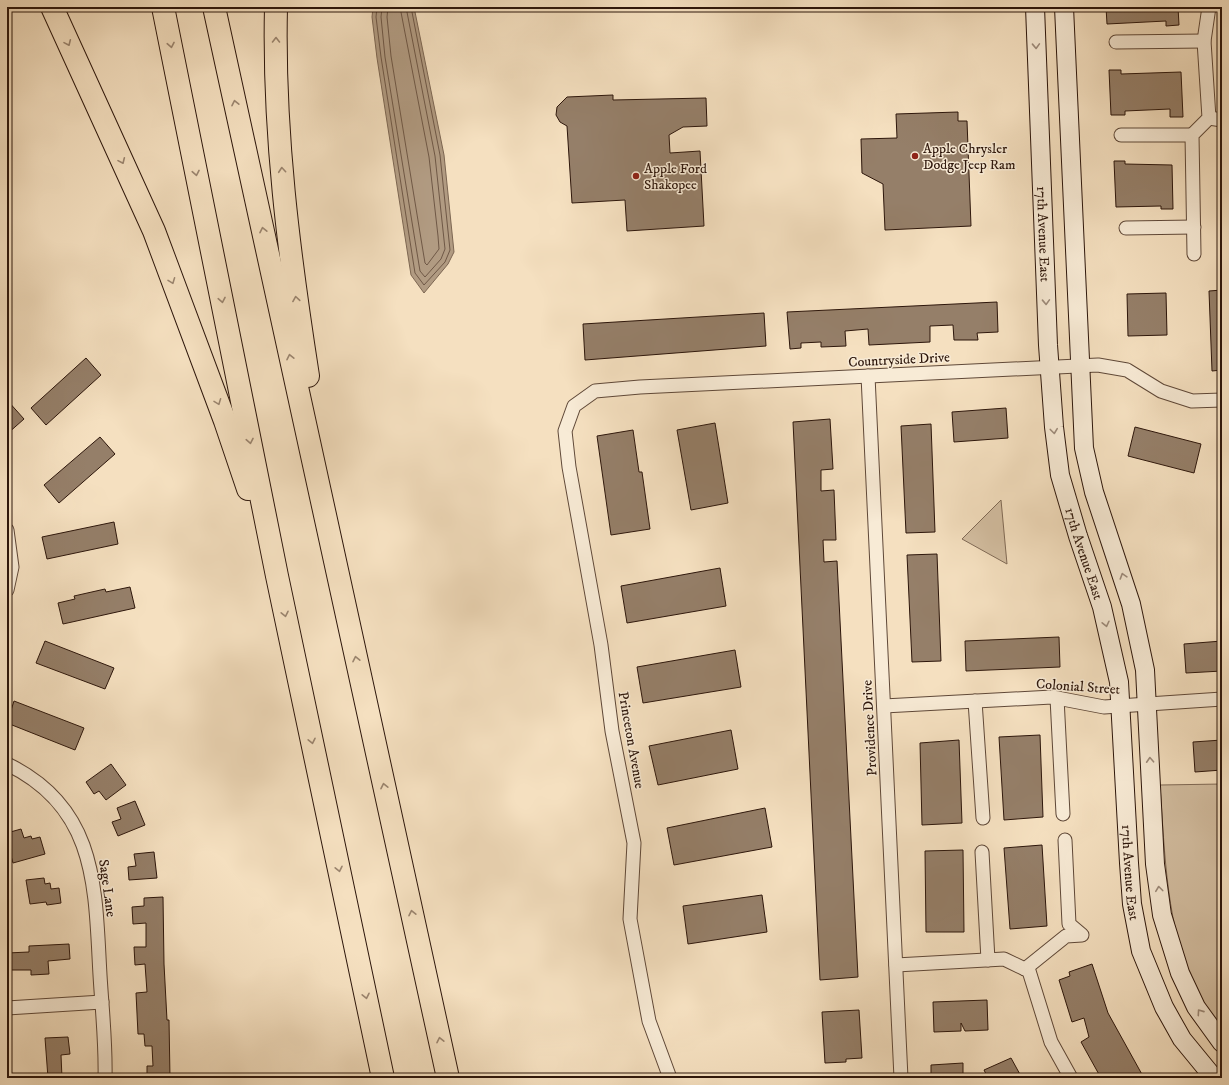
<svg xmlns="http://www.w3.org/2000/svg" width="1229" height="1085" viewBox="0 0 1229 1085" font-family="'IM FELL DW Pica',serif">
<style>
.green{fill:#d3bea1;stroke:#806a56}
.water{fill:#b19b82;stroke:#7c6652}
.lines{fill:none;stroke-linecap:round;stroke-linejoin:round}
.shore{stroke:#6f5846;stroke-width:1}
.building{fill:#957f69;stroke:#2d160b}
.street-casing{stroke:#5f4838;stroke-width:15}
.secondary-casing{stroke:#2d160b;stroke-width:20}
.highway-casing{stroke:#2d160b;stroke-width:24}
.street{stroke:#f8ebd6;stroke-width:13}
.secondary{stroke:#f8ebd6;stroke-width:18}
.highway{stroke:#f5e0c0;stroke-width:22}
.oneway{stroke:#9b856f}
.oneway2{stroke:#9d8b7b}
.poi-dot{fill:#8f2418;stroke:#f8ebd6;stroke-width:1.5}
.labels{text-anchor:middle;stroke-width:3;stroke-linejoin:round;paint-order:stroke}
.poi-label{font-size:14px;fill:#2d160b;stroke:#f8ebd6;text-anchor:start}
.street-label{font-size:14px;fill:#2d160b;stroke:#f8ebd6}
</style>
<rect width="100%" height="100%" fill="#f5e0c0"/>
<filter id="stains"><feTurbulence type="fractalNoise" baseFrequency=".005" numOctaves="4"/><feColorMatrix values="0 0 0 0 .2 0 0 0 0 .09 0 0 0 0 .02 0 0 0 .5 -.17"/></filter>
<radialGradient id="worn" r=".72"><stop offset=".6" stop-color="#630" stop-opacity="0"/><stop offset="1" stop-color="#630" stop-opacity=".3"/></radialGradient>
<g class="green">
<path d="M 1001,500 L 1007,564 L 962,539 Z"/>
<path d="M 1222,784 L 1222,1032 C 1214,1019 1203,1005 1196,991 C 1166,927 1165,855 1160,785 Z"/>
</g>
<path class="water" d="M 373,7 L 414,7 L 444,155 L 454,252 L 448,264 L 424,293 L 411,275 L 377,58 L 372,17 Z"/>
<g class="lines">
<g class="shore">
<path d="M 377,7 L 376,17 L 381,57 L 415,273 L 424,285 L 445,262 L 450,250 L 440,155 L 411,7"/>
<path d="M 382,7 L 381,17 L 385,57 L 420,271 L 425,277 L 441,259 L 445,249 L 435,156 L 406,7"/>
<path d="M 388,7 L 387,17 L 391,56 L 425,263 L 427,265 L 439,249 L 438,236 L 429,157 L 400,7"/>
</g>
</g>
<g class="building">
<path d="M 1106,7 L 1178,7 L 1179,25 L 1166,26 L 1166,21 L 1107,24 Z"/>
<path d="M 1109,70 L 1121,70 L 1121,74 L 1181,72 L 1183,117 L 1170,117 L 1170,109 L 1125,111 L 1125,115 L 1111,115 Z"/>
<path d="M 613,95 L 613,100 L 706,98 L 707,126 L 683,127 L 669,135 L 670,153 L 700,151 L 704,226 L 627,231 L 625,200 L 572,203 L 567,126 L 560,122 L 556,115 L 557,107 L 567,97 Z"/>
<path d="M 958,112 L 958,121 L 967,121 L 971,226 L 885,230 L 883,184 L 862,173 L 861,139 L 897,138 L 896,114 Z"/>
<path d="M 1114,161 L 1125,161 L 1125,164 L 1172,165 L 1173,209 L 1161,209 L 1161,206 L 1116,207 Z"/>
<path d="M 1222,290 L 1222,370 L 1212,371 L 1209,291 Z"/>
<path d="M 1166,293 L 1167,335 L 1128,336 L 1127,294 Z"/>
<path d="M 997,302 L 998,332 L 977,333 L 978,340 L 954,340 L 953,325 L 930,326 L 930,342 L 869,345 L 868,329 L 845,331 L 846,346 L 821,347 L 821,342 L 801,343 L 801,348 L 790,349 L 787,312 Z"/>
<path d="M 764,313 L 766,346 L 585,360 L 583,324 Z"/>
<path d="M 86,358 L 101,375 L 46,425 L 31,408 Z"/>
<path d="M 7,400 L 24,419 L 7,434 Z"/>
<path d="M 1006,408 L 1008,438 L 954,442 L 952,412 Z"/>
<path d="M 830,419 L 833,469 L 821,470 L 821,491 L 834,490 L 836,540 L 823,540 L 824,562 L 837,561 L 858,977 L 820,980 L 793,422 Z"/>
<path d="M 715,423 L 728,503 L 691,510 L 677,430 Z"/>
<path d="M 931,424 L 935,532 L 906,533 L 901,426 Z"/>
<path d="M 1135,427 L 1201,444 L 1194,473 L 1128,456 Z"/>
<path d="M 633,430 L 639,472 L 642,472 L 650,529 L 611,535 L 597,436 Z"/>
<path d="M 100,437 L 115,454 L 59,503 L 44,485 Z"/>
<path d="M 114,522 L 118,544 L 47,559 L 42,537 Z"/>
<path d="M 937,554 L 941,661 L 912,662 L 907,555 Z"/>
<path d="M 720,568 L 726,606 L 627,623 L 621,586 Z"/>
<path d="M 130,587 L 135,608 L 63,624 L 58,603 L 75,599 L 74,596 L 105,589 L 106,592 Z"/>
<path d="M 1059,637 L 1060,667 L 966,671 L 965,641 Z"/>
<path d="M 45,641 L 114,668 L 105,689 L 36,663 Z"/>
<path d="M 1222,641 L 1222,671 L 1186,673 L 1184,644 Z"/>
<path d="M 735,650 L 741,687 L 643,703 L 637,667 Z"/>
<path d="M 14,701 L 84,728 L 75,750 L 7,723 Z"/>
<path d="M 731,730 L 738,769 L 658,785 L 649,746 Z"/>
<path d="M 1040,735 L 1043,817 L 1004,820 L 999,737 Z"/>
<path d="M 959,740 L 962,823 L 922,825 L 920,743 Z"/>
<path d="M 1222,740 L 1222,770 L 1195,772 L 1193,742 Z"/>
<path d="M 111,764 L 126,785 L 106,800 L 99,791 L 94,794 L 86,782 Z"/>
<path d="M 135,801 L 145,825 L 118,836 L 112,822 L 121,819 L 117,808 Z"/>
<path d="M 765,808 L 772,847 L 674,865 L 667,828 Z"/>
<path d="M 21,829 L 24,838 L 31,836 L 32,839 L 40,837 L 45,854 L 13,863 L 7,841 L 7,833 Z"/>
<path d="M 1042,845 L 1047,926 L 1010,929 L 1004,848 Z"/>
<path d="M 963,850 L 964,932 L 926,932 L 925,851 Z"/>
<path d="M 154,852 L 157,878 L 129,880 L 128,867 L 136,866 L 134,854 Z"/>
<path d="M 44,878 L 45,884 L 50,883 L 51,889 L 59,888 L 61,903 L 47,905 L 46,902 L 30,904 L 26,880 Z"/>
<path d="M 762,895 L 767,932 L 688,944 L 683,906 Z"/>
<path d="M 163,897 L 164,964 L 167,1020 L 169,1020 L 170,1078 L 147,1078 L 147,1066 L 153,1066 L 152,1046 L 145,1046 L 144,1034 L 138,1034 L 136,993 L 147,992 L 145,964 L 135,965 L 134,947 L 146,947 L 146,923 L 133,924 L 132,907 L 144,906 L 144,898 Z"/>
<path d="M 69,944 L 70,959 L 48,961 L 49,974 L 31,975 L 31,970 L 7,970 L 7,953 L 29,952 L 29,946 Z"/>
<path d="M 1092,964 L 1108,1013 L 1144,1078 L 1101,1078 L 1081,1042 L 1089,1037 L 1084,1018 L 1072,1022 L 1059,980 L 1070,976 L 1069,972 Z"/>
<path d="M 987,1000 L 988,1030 L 965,1031 L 961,1023 L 961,1031 L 934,1032 L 933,1002 Z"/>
<path d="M 859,1010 L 862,1058 L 846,1059 L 846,1062 L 825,1063 L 822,1012 Z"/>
<path d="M 68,1037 L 70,1054 L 61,1055 L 62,1078 L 48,1078 L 45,1038 Z"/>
<path d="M 1011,1058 L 1022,1078 L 988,1078 L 984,1070 Z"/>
<path d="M 963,1063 L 963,1078 L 931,1078 L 931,1065 Z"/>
</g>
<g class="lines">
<defs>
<g id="street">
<path d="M 1116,42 L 1204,41"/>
<path d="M 1209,118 L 1222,120"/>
<path d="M 1121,135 L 1192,135"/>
<path d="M 1126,228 L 1194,227"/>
<path d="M 1194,254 L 1192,135 L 1209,118 L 1204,41 L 1209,7"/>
<path d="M 868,376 L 901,1078"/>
<path d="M 7,530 L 12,567 L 7,590"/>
<path d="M 1057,698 L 1063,814"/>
<path d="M 975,701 L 983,818"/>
<path d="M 884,706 L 1052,697 L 1104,707 L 1222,699"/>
<path d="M 7,764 C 98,808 95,888 100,975 C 102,1009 106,1044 105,1078"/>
<path d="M 982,852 L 988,960"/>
<path d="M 896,965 L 1004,959 L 1029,971 L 1051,1042 L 1071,1078"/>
<path d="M 1025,969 L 1066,936 L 1082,935 L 1069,924 L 1065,840"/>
<path d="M 7,1008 L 102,1002"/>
<path d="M 670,1078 L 649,1021 L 630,919 L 634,843 L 612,731 L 601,645 L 569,467 L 565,431 L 574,406 L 595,391 L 640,387 L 1098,365 L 1127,370 L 1161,391 L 1192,401 L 1222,400"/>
</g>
<g id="secondary">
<path id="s1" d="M 1035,7 L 1048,345 L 1054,427 L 1060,475 L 1078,536 L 1102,607 L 1119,682 L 1129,863 L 1132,904 L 1141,951 L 1164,1007 L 1182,1039 L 1214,1078"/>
<path d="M 1064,7 L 1084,448 L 1094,492 L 1131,604 L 1145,670 L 1155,864 L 1162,915 L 1180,973 L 1196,1007 L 1222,1043"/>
</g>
<g id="highway">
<path d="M 52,7 L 154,231 L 225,421 L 248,489"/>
<path d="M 163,7 L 277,576 L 383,1078"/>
<path d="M 214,7 L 448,1078"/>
<path d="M 276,7 C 273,131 289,254 308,376"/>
</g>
</defs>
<use href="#street" class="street-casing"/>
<use href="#secondary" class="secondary-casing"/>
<use href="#highway" class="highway-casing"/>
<use href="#street" class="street"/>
<use href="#secondary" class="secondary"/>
<use href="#highway" class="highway"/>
</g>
<defs><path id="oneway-chevron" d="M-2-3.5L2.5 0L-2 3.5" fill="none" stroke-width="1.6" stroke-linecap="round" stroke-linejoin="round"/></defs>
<g class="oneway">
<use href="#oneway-chevron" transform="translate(276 40) rotate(-90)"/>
<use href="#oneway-chevron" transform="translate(68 43) rotate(66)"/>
<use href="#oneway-chevron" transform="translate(171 45) rotate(79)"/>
<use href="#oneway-chevron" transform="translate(235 103) rotate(-102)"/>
<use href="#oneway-chevron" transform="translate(122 161) rotate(66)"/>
<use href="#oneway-chevron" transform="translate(282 170) rotate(-95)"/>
<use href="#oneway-chevron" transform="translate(196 173) rotate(79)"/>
<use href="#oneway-chevron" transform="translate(263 230) rotate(-102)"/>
<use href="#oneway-chevron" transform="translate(172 281) rotate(69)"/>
<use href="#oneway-chevron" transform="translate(296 299) rotate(-99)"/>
<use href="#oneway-chevron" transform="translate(222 300) rotate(79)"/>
<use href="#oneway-chevron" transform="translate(290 357) rotate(-102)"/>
<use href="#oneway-chevron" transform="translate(218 402) rotate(69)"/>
<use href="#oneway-chevron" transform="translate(250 441) rotate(79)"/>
<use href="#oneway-chevron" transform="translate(285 614) rotate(78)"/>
<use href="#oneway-chevron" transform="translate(356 659) rotate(-102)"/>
<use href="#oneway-chevron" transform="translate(312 741) rotate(78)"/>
<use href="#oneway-chevron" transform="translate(384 786) rotate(-102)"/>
<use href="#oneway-chevron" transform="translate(339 869) rotate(78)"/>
<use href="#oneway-chevron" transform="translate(412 913) rotate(-102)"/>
<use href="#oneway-chevron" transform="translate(366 996) rotate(78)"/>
<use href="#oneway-chevron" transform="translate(440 1040) rotate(-102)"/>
</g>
<g class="oneway2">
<use href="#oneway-chevron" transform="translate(1036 46) rotate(88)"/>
<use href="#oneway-chevron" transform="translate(1046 302) rotate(88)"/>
<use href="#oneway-chevron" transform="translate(1054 431) rotate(83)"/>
<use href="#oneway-chevron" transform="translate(1123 576) rotate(-107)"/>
<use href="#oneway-chevron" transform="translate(1106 624) rotate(77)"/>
<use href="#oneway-chevron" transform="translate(1150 760) rotate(-93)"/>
<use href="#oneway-chevron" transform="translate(1159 889) rotate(-97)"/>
<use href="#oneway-chevron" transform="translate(1200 1012) rotate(-125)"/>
</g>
<g class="poi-dot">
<circle cx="915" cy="156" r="4"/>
<circle cx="636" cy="176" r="4"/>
</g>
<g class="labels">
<g class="poi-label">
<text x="923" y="153">Apple Chrysler<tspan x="923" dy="16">Dodge Jeep Ram</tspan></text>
<text x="644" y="173">Apple Ford<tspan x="644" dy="16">Shakopee</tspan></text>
</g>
<g class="street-label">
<text dy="5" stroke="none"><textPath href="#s1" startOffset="227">17th Avenue East</textPath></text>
<text transform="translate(899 359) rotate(-3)" y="5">Countryside Drive</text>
<text dy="5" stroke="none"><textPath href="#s1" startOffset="551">17th Avenue East</textPath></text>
<text transform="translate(1078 686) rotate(4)" y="5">Colonial Street</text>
<text transform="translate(869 728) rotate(-93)" y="5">Providence Drive</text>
<text transform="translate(632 740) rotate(80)" y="5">Princeton Avenue</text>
<text dy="5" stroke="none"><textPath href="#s1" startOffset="875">17th Avenue East</textPath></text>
<text transform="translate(108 888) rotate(82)" y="5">Sage Lane</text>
</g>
</g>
<rect width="1229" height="1085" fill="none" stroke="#f5e0c0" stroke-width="24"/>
<rect x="8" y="8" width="1213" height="1069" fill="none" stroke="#2d160b" stroke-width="2"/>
<rect x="12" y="12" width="1205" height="1061" fill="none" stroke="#2d160b"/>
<rect width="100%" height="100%" filter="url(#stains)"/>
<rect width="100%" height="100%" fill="url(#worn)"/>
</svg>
